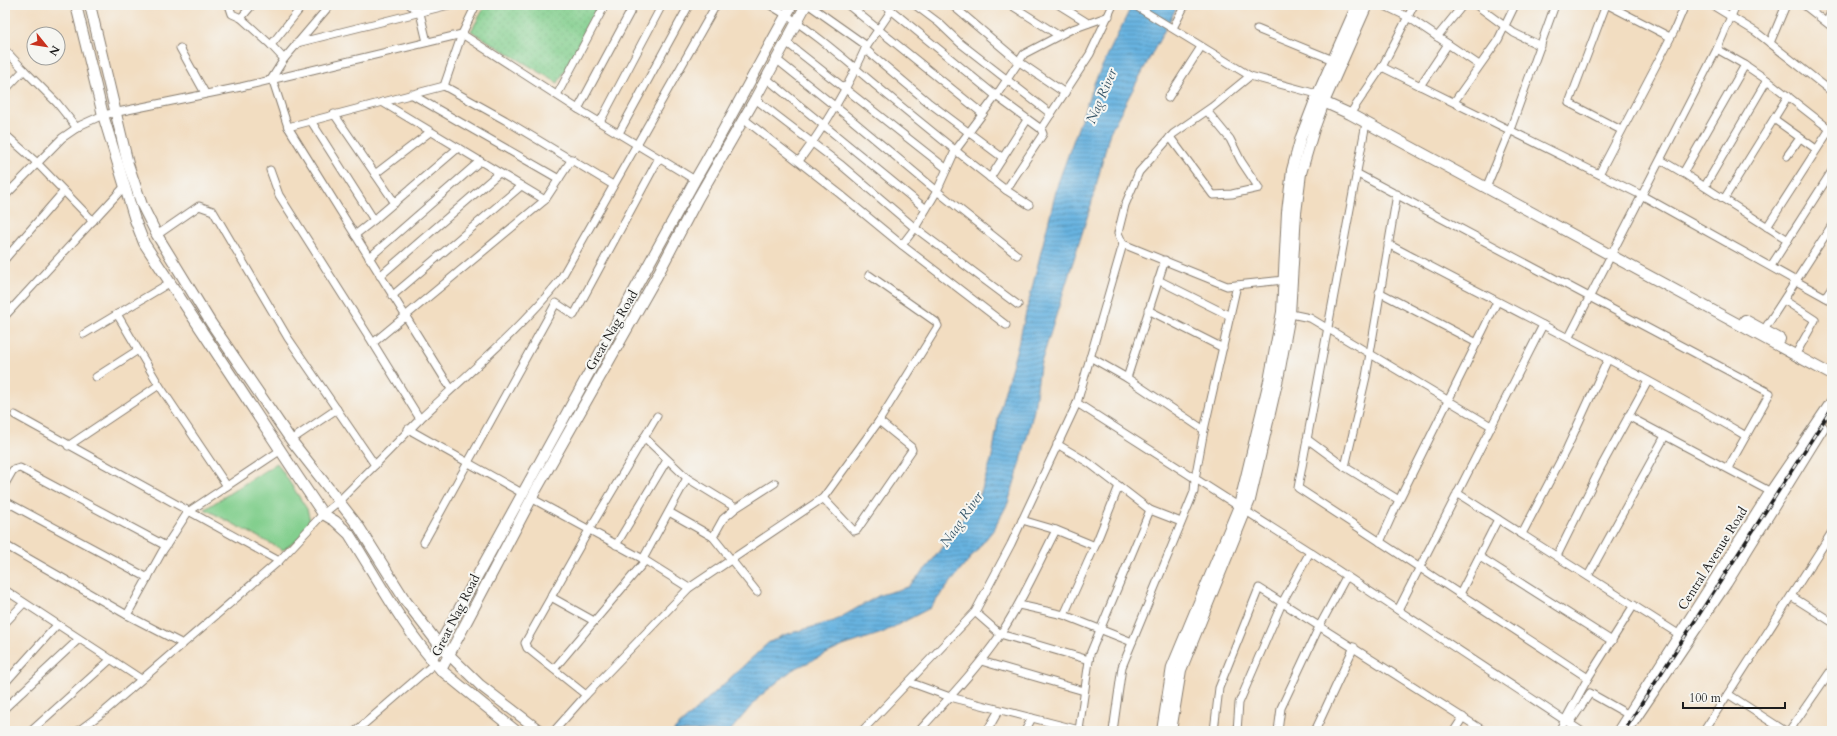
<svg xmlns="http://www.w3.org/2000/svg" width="1837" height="736" viewBox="0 0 1837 736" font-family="Cardo,serif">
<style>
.grass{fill:#83cf8e;stroke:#507655}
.park{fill:url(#park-dots);stroke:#507655}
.water{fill:url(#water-rules);stroke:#42687e}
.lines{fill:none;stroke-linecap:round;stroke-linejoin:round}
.street-casing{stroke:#877c6e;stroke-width:9}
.secondary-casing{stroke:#877c6e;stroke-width:12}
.primary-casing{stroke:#877c6e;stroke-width:13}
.street{stroke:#fff;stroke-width:7}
.secondary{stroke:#fff;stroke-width:10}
.primary{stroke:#fff;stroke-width:11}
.rail-casing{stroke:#1c1c1c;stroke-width:3.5}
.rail{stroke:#f6f6f2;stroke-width:2;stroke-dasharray:6;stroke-linecap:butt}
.labels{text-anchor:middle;stroke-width:4;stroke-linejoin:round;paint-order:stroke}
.street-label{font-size:13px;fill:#1c1c1c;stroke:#f6f6f2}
.water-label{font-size:14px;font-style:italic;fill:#3a586a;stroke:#f6f6f2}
</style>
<defs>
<pattern id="park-dots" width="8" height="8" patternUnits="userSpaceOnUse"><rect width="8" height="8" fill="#83cf8e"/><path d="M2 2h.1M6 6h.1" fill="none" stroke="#71b17a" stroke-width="1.8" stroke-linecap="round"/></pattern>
<pattern id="water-rules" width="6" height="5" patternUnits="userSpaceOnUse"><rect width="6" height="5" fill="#68b3e0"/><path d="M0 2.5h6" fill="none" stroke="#5591b5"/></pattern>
</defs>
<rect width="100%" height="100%" fill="#f6f6f2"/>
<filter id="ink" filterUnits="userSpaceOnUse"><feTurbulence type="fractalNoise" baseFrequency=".025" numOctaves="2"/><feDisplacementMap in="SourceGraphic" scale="8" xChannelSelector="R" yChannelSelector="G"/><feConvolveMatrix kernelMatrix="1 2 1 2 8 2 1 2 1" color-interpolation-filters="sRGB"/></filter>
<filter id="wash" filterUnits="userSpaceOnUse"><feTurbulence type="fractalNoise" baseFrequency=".012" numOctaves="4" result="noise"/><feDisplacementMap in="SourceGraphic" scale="16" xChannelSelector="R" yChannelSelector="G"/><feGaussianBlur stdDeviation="0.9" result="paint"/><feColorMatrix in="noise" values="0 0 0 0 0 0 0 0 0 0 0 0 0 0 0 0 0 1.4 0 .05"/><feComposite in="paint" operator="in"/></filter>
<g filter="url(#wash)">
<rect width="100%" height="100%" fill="#f2ddc1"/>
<path class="grass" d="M 277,463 L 307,509 L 310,520 L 305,534 L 283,550 L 205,509 Z"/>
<path class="park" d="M 486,5 L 601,5 L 558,83 L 471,31 Z"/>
<path class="water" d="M 1132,5 L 1178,5 L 1110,132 L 1091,205 L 1040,366 L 1034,410 L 1021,461 L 1008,503 L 994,529 L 930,608 L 882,633 L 843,646 L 792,670 L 759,697 L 730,731 L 673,731 L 768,643 L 784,635 L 834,621 L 880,595 L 908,587 L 929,565 L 980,495 L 992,457 L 1000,408 L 1018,345 L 1058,183 L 1095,81 Z"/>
</g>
<g filter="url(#ink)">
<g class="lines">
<defs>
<g id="street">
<path d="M 229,5 L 232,14 L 241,18"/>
<path d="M 252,5 L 241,18 L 271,45"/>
<path d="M 330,5 L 284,59 L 272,78 L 288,127 L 451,389"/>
<path d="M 410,5 L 420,13 L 427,42"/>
<path d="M 770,5 C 808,27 841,56 874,84 C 918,120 961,156 1006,190 L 1043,134 L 1041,129 L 1090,54 L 1113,5"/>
<path d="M 809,5 L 867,46"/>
<path d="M 848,5 L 983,114"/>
<path d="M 885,5 L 996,96 L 1041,129"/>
<path d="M 915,5 L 939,23 L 960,43 L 1051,114"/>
<path d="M 952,5 L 1018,61 L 1065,93"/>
<path d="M 1011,5 L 1058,35"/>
<path d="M 1059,5 L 1088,23"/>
<path d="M 1134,5 L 1250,76 L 1317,94"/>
<path d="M 1383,5 L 1408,17 L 1479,65"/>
<path d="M 1476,5 L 1514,33 L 1541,46"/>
<path d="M 1606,5 L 1569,103 L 1621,130"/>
<path d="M 1608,5 L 1670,37"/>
<path d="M 1712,5 L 1756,32 L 1832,92"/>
<path d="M 1804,5 L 1832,27"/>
<path d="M 891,11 L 865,49 L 928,102 L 1003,158"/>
<path d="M 1827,22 L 1832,9"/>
<path d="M 1173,28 L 1185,5"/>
<path d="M 1257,29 L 1333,60"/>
<path d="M 1437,37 L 1463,5"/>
<path d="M 786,42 L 947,169"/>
<path d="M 297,43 L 449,5"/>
<path d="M 1770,43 L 1786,5"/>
<path d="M 180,48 L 205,93"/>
<path d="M 1717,49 L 1745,65"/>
<path d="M 5,50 L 24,70 L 5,90"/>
<path d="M 284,59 L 271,45 L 303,5"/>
<path d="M 1382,67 L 1643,196 L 1832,301"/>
<path d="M 24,70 L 57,103 L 77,128"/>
<path d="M 766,78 L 926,209"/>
<path d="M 444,86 L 462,34 L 476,5"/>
<path d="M 1420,86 L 1448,44"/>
<path d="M 411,94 L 559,179"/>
<path d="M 557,95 L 605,5"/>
<path d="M 1168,98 L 1201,47"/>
<path d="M 755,99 L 840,164 L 915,228 L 937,191 L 852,120 L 776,59"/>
<path d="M 382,102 L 545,200"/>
<path d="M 1454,102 L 1498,40 L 1515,5"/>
<path d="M 578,109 L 634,5"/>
<path d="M 1352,111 L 1382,67 L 1414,5"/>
<path d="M 334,114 L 395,203"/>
<path d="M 744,119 L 840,194 L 902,245 L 915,228 L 1018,305"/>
<path d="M 1774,119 L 1816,149"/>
<path d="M 311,121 L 374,220 L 355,235"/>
<path d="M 600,122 L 662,5"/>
<path d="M 1366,123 L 1298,488 L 1588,678"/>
<path d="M 288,127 L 444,86 L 505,120 L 613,185"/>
<path d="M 619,133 L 689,5"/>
<path d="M 5,137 L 6,135 L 34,160 L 93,221"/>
<path d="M 1170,137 L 1213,195 L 1232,194 L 1259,188 L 1241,161 L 1230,139 L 1207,111"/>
<path d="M 1787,156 L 1800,138"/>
<path d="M 572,159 L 545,200 L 373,343 L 420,419 C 467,374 519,331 560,280 L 716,5"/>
<path d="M 1661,160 L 1683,173"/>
<path d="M 799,161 C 825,126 847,89 865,49"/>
<path d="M 270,170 L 279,195 L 373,343"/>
<path d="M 1356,173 L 1770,393 L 1728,468"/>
<path d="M 375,174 L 430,132"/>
<path d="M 1599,174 L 1674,31 L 1685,5"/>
<path d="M 990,178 L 1027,120"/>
<path d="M 1705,186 L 1767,80"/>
<path d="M 1486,188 L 1510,130 L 1555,5"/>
<path d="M 1006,190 L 1029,205"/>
<path d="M 5,196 L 62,138 L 81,125 L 103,115 L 241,87 L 462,34 L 578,109 L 695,180"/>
<path d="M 1724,199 L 1788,96"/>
<path d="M 374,220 L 458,148"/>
<path d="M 1767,227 L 1830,129"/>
<path d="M 157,235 L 199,206 L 213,211 L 288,338 L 375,465 L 420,419"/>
<path d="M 1788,240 L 1683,173 L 1745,65 L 1767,80 L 1832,131"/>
<path d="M 1123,244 L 1227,286 L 1284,280"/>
<path d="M 1388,244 C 1508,308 1629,367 1746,436"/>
<path d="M 902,245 L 1006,325"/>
<path d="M 1017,255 L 937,191 L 955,151 L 996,96 L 1024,54 L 1070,30 L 1109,16"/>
<path d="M 369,258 L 480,161"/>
<path d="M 5,259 L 64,191"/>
<path d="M 1771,266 L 1832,171"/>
<path d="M 380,276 L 499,173"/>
<path d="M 1158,280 L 1230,316"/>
<path d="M 1379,292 L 1477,343"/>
<path d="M 392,296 L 521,186"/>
<path d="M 1825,297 L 1832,287"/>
<path d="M 1784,300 L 1815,320 L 1798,350"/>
<path d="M 1148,310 L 1223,348"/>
<path d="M 1286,313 L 1310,318 L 1491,426"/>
<path d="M 117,314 L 159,385 L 227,486"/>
<path d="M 5,316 L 125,186"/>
<path d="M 1764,330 L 1832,225"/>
<path d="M 84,334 L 171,282"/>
<path d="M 1569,337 L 1717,49 L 1736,5"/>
<path d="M 1090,357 L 1127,378"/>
<path d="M 96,377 L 138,350"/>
<path d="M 1077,403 L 1123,244 L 1118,233 L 1125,205 L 1139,172 L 1173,134 L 1212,107 L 1250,76"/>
<path d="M 15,415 L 279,561"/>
<path d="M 1628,416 L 1771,492"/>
<path d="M 408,429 L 522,493"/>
<path d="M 1204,430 L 1237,285"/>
<path d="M 644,437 L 687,478 L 736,508"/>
<path d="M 1307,439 L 1345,467 L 1399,500"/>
<path d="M 291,440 L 337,409"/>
<path d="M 1057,444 L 1089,463 L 1150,510 L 1181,522"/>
<path d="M 68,446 L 159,385"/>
<path d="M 1345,467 L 1366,377 L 1397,194"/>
<path d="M 5,484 L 13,470 L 20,468 L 166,546"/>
<path d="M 1119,486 L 1095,546 L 1064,615 L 1132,642"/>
<path d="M 1457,493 L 1680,635"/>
<path d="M 531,498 L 643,559 L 689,588"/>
<path d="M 823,498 L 854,531 L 857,530 L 912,450 L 911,447 L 879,421"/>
<path d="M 5,501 L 148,578"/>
<path d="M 669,512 L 713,537"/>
<path d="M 1022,520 L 1056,530 L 1095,546"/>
<path d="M 1522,534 L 1567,448 L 1608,359"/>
<path d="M 424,542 L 556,303 L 574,315 L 659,158"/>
<path d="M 1380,542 L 1399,500 L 1497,302"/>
<path d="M 5,545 L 127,615 L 183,644"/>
<path d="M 616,545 L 667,460"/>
<path d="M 1557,556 L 1602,465 L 1648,381"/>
<path d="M 1480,557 L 1612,641"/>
<path d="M 643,559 L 687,478"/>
<path d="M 1588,576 L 1665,436"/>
<path d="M 5,590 L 141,679"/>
<path d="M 757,592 L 713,537 L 723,519 L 736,508 L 775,483"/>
<path d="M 1460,594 L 1498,519"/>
<path d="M 1791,596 L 1832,622"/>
<path d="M 551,597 L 594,621"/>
<path d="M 1019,605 L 1064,615"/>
<path d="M 1398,610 L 1543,325"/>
<path d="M 975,612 L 1000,634 L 1089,660"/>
<path d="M 127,615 L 162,552 L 188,512 L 281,450"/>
<path d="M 5,623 L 24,603"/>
<path d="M 981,661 L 1084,691"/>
<path d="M 554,669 L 645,561"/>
<path d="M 909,682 L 950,697 L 1083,731"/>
<path d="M 5,683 L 57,625"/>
<path d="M 1728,694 L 1785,731"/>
<path d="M 586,695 L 527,648 L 525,643 L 589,530 L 657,416"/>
<path d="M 5,708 L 79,639"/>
<path d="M 1570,723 L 1590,693 L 1629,715"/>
<path d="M 1079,730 L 1090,654 L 1150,510"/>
<path d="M 31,731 L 110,660"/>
<path d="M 78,731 L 105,711 L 279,561 L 323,514 L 338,502 L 375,465"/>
<path d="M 356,731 L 435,663"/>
<path d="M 554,731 L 586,695 L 689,588 L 823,498 L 879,421 L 938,326 L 936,322 L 869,275"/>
<path d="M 862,731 L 975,612 L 1011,544 L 1077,403 L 1310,552 L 1581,731"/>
<path d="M 919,731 C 947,700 976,670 1000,635 C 1022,602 1038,565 1056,530"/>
<path d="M 987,731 L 999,710"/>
<path d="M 1025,731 L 1032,718"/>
<path d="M 1113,731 L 1122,667 L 1194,492 L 1195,479 L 1204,430 L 1127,378 L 1165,260"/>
<path d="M 1214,731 L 1219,688 L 1259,588 L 1484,731"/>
<path d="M 1237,731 L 1239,703 L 1282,603 L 1310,552"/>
<path d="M 1278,731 L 1281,708 L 1319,627 L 1346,577"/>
<path d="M 1315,731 L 1354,647"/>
<path d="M 1454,731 L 1463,717"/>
<path d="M 1559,731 L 1588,678 L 1634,605"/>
<path d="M 1704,731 L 1832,532"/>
<path d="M 1789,731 L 1832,669"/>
</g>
<g id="secondary">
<path d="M 76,5 L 103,115 L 135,220 L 144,243 L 298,477 L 323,514 L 335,521 L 349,534 C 378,580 404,630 441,670 L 516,731"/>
<path d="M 90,5 L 128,164 L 142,205 L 157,235 L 211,323 L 291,440 L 359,527 L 405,600 L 440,646 L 480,685 L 540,731"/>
<path d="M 1319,100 L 1350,114 L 1832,375"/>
<path d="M 1745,320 L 1780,339"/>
<path d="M 431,660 L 695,180 C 729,122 759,63 792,5"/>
<path d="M 441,670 L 536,490 L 657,276 L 698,198 L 755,99 L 806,5"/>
<path d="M 1162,731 L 1172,667 L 1239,506 L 1269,381 L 1282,312 L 1287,212 L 1292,170 L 1301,137 L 1316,98 L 1357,5"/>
<path d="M 1171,731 L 1181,670 L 1250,500 L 1279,374 L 1290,314 L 1296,213 L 1301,173 L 1314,129 L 1324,102 L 1367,5"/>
</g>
<g id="primary">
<path d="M 1631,724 L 1726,583 L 1822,428"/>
<path d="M 1619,731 L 1771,492 L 1832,402"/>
</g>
</defs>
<use href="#street" class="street-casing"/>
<use href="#secondary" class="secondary-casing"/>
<use href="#primary" class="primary-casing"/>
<use href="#street" class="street"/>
<use href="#secondary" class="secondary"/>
<use href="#primary" class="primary"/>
<defs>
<path id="rail" d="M 1624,731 L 1832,408"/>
</defs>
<use href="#rail" class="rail-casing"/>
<use href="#rail" class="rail"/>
</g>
</g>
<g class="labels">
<g class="street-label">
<text transform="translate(611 330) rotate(-60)" y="5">Great Nag Road</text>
<text transform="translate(1712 558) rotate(-58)" y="5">Central Avenue Road</text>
<text transform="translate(455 615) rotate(-63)" y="5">Great Nag Road</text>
</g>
<g class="water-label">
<text transform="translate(1101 96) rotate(-67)" y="5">Nag River</text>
<text transform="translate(961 519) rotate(-55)" y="5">Naag River</text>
</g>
</g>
<rect width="1837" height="736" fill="none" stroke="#f6f6f2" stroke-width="20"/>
<g transform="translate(46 46) rotate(120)"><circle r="19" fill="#f6f6f2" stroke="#9f9f9c"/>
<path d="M0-3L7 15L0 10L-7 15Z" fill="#c8321e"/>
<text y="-6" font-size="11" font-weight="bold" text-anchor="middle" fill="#1c1c1c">N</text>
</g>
<path d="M1683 702v6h102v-6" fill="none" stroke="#1c1c1c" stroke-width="2"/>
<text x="1689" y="702" font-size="12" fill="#1c1c1c" stroke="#f6f6f2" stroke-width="3" paint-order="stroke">100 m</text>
</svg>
